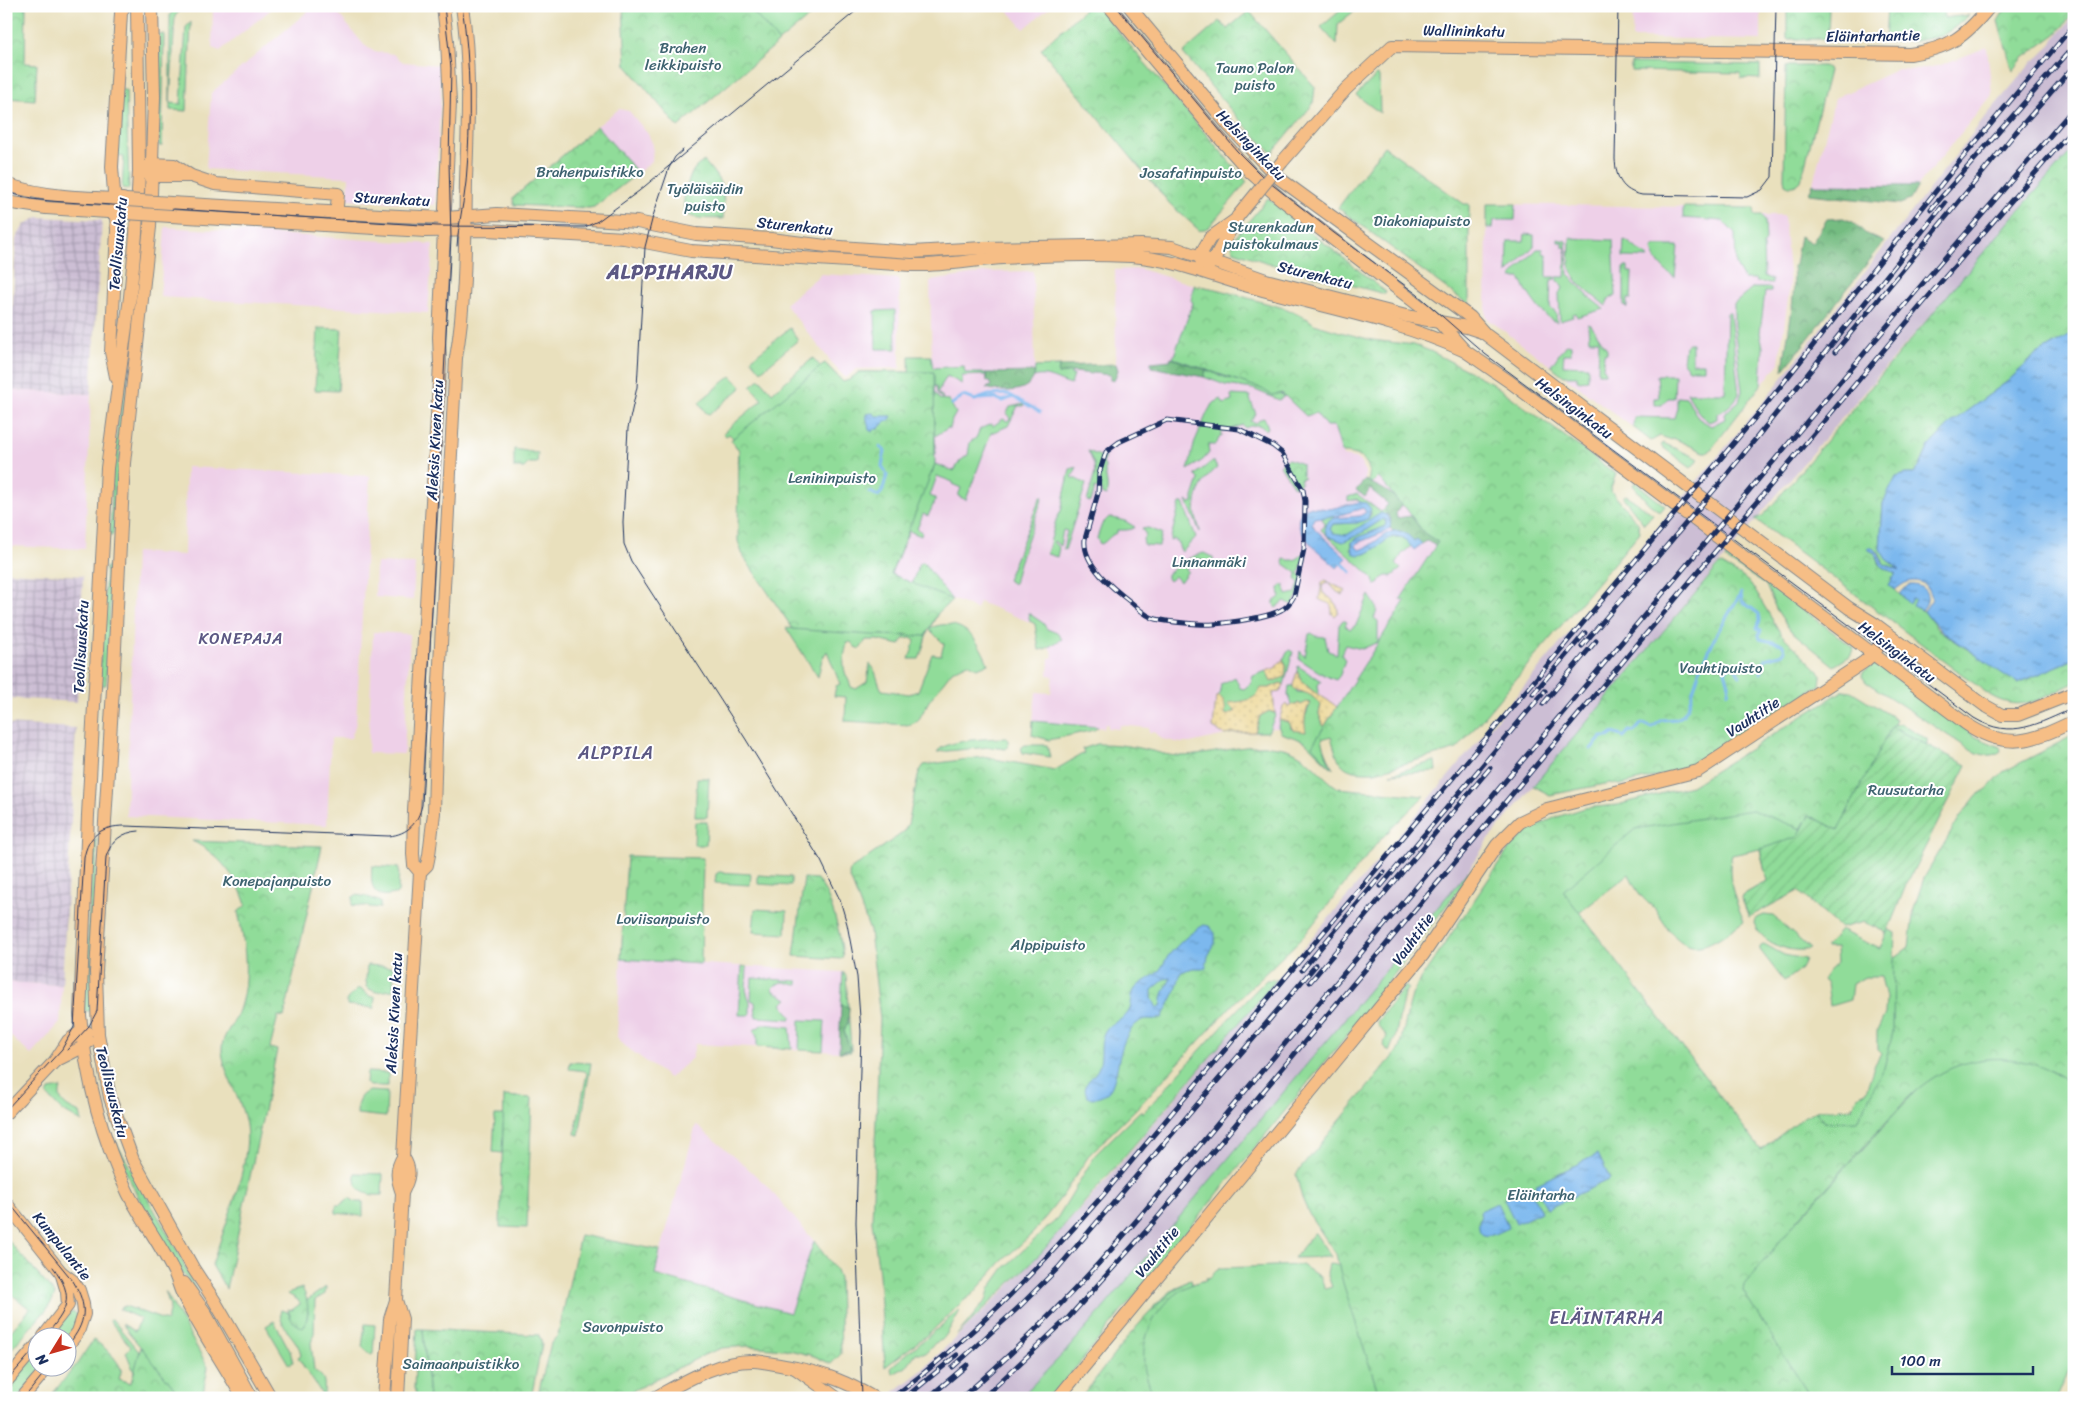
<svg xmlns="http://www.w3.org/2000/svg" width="2080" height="1404" viewBox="0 0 2080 1404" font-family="Sriracha,sans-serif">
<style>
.built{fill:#eed0e8}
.industrial{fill:url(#industrial-grid)}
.railway{fill:#ccbed4}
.grass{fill:#90dc99;stroke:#56867c;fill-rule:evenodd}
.forest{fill:url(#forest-crowns);stroke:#487670}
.sand{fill:url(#sand-dots);stroke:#84847e}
.park{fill:url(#park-crowns);stroke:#56867c}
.garden{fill:url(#garden-furrows);stroke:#56867c}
.water{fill:url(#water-ripples);stroke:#4b74a6;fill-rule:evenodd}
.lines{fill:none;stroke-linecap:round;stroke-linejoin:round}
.stream{stroke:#7bb8ee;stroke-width:3}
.major-casing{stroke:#82888e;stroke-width:14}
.major{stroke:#f6be86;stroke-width:12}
.tram{stroke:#1b2f5e;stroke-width:1}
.rail-casing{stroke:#1b2f5e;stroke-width:5}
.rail{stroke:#fff;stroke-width:3;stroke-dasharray:9;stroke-linecap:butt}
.major-bridge-casing{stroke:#82888e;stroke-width:14;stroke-linecap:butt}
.major-bridge{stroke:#f6be86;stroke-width:12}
.labels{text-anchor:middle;stroke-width:4;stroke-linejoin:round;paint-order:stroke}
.street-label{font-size:15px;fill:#1b2f5e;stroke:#fff}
.park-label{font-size:15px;fill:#3e6370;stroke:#fff}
.neighbourhood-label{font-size:16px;letter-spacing:1px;fill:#5c5884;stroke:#fff}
.quarter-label{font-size:18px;letter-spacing:1px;fill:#5c5884;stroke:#fff}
.district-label{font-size:20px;font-weight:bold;letter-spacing:1px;fill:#5c5884;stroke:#fff}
</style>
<defs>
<pattern id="industrial-grid" width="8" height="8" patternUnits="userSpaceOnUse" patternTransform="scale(1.25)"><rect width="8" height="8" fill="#ccbed4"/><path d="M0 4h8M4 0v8" fill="none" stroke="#a59baf"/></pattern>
<pattern id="forest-crowns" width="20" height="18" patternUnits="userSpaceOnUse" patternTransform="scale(1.25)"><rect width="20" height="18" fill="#74bc81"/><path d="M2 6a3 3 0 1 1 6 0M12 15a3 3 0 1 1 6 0" fill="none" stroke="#5e996d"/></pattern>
<pattern id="sand-dots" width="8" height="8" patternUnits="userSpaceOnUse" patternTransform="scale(1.25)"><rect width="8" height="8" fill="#eeda9e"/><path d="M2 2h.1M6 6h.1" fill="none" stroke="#ccbb8a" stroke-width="1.8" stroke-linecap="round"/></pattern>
<pattern id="park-crowns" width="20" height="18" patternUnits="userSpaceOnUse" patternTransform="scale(1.25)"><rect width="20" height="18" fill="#90dc99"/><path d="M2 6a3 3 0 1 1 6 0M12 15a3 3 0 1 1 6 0" fill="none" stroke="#7cbd86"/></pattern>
<pattern id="garden-furrows" width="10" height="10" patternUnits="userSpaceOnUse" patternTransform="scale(1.25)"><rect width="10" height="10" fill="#90dc99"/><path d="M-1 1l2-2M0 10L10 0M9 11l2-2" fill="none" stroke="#7cbd86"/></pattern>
<pattern id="water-ripples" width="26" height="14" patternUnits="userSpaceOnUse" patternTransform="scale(1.25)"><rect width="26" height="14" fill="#7bb8ee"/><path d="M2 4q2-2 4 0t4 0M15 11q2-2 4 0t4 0" fill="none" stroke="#6496c4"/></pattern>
</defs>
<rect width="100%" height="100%" fill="#fff"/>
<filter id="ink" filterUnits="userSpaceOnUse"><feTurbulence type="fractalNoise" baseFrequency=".02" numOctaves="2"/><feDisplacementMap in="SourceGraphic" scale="10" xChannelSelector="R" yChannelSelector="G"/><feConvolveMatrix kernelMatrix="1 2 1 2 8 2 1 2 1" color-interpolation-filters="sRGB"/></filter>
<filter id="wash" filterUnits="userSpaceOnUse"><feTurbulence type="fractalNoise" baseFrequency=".0096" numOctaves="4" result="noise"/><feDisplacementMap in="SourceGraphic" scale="20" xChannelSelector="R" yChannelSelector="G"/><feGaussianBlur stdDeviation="1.12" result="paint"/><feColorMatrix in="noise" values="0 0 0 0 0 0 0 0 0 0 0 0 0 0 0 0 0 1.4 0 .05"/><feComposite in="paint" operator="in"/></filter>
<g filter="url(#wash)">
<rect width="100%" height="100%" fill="#e9e0bd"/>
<g class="built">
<path d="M 213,6 L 275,6 L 220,51 L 212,48 Z"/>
<path d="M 314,6 L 332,6 L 364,45 L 373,51 L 393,54 L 403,62 L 438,65 L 441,92 L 435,205 L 348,199 L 349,177 L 206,169 L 211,93 Z"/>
<path d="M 1004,6 L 1051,6 L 1024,29 Z"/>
<path d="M 1633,6 L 1761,6 L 1761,40 L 1632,38 Z"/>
<path d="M 1987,47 L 1992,95 L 1918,186 L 1816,185 L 1813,183 L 1835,98 L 1892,72 L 1898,69 L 1917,70 L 1941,65 Z"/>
<path d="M 619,109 L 629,111 L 648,134 L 653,145 L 652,161 L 638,173 L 597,126 Z"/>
<path d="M 1487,204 L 1754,208 L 1755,215 L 1784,215 L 1790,285 L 1779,363 L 1709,452 L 1704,452 L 1673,438 L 1672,440 L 1660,436 L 1651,441 L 1488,319 L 1486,316 Z"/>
<path d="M 165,227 L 433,244 L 428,313 L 160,297 Z"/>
<path d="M 1140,269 L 1194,285 L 1191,300 L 1193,302 L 1174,358 L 1282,393 L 1306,416 L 1316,413 L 1334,426 L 1343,456 L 1355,458 L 1362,463 L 1365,471 L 1365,480 L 1372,483 L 1378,478 L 1381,480 L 1401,505 L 1405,507 L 1424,533 L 1438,542 L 1401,600 L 1405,601 L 1312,746 L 1294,736 L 1281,733 L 1279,728 L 1271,728 L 1268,732 L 1234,733 L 1190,743 L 1181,743 L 1162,739 L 1154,732 L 1149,732 L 1149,728 L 1120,725 L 1119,729 L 1108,728 L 1108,724 L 1105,724 L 1104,728 L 1033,721 L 1036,692 L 1051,693 L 1053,676 L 1048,675 L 1049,658 L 1052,658 L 1053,654 L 1049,647 L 1039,650 L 1035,624 L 979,602 L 976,609 L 891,574 L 904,544 L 932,368 L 930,281 L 990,272 L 1033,271 L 1035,367 L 1116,364 L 1115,270 Z"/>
<path d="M 821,274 L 899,279 L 900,368 L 856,369 L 846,378 L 836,368 L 785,304 Z"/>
<path d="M 8,390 L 91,394 L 85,549 L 6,546 Z"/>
<path d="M 186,467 L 370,476 L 356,723 L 351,738 L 331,738 L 327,825 L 126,816 L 135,552 L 184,555 Z"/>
<path d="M 376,563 L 415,564 L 413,600 L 375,597 Z"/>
<path d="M 373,632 L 410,634 L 404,754 L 368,753 Z"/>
<path d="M 621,959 L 843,972 L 839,1052 L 695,1044 L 692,1058 L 669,1078 L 625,1046 L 617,1037 Z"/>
<path d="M 6,982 L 62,985 L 60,1023 L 31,1055 L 6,1032 Z"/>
<path d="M 696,1125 L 740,1161 L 766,1185 L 814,1241 L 790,1313 L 654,1274 Z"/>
</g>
<g class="industrial">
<path d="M 38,217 L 102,220 L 91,394 L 8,390 L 16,239 L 24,225 Z"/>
<path d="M 6,572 L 83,576 L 77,702 L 6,698 Z"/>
<path d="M 6,724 L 76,728 L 62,985 L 6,982 Z"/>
</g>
<path class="railway" d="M 2074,16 L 2074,148 L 1817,447 L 1560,754 L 1489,839 L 1468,871 L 1387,969 L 1101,1311 L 1064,1353 L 1020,1398 L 886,1398 L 921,1371 L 1002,1293 L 1041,1253 L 1100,1187 L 1324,924 L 1761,405 L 1987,115 L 2033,61 L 2039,57 L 2051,45 L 2054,39 Z"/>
<g class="grass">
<path d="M 748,6 L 822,6 L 751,65 L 753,12 Z"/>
<path d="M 1336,6 L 1358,8 L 1338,24 L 1337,45 L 1321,27 L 1340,11 Z"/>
<path d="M 180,8 L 191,8 L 192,10 L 180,11 L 175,16 L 170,103 L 181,104 L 186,27 L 191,22 L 187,111 L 170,110 L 170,15 L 173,10 Z"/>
<path d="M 164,34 L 162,146 L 159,146 L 159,35 Z"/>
<path d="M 1631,63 L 1760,65 L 1760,79 L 1741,78 L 1740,73 L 1631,71 Z"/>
<path d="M 1377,75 L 1379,76 L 1380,113 L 1356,95 Z"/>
<path d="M 119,90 L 126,90 L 129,189 L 122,188 L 124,157 L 116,156 Z"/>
<path d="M 1487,204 L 1516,204 L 1515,220 L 1494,220 L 1493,228 L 1487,228 Z"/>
<path d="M 1683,207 L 1754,208 L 1755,215 L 1762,215 L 1765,220 L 1766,241 L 1763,245 L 1764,276 L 1772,280 L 1772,283 L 1756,282 L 1755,279 L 1744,279 L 1736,265 L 1735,234 L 1723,221 L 1683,218 Z"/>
<path d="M 1525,234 L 1534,235 L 1534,246 L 1507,274 L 1508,241 L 1524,241 Z"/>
<path d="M 1570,238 L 1613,240 L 1616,295 L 1608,300 L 1606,306 C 1594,296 1573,283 1570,266 C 1569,257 1570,247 1570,238 Z"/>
<path d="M 1558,239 L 1566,241 L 1568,274 L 1590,298 L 1604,309 L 1577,317 L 1576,313 L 1573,314 L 1573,317 L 1560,321 L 1559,293 L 1563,288 L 1560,282 L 1557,281 L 1557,277 L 1565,277 L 1566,248 L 1563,247 L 1563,242 L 1558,242 Z"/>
<path d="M 1624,240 L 1627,241 L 1649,258 L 1623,257 Z"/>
<path d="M 139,245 L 142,245 C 134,342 118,438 113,535 L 110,535 L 113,467 Z"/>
<path d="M 1655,246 L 1678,246 L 1675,277 C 1666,274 1652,257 1652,248 Z"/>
<path d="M 1537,249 L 1543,249 L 1543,253 L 1547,254 L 1547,277 L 1555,277 L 1555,279 L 1551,280 L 1550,308 L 1556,313 L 1557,322 C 1544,320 1525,290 1520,278 L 1512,278 L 1512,275 Z"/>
<path d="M 1624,267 L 1628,267 L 1628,272 L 1632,272 L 1631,299 L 1627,299 L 1627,308 L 1624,305 Z"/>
<path d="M 1753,288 L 1771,288 L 1771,292 L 1765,292 L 1760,333 L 1763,347 L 1761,385 L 1709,452 L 1704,452 L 1673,438 L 1672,440 L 1660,436 L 1651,441 L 1633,427 L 1634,417 L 1674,418 L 1677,408 L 1677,397 L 1687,398 L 1698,418 L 1711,426 L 1725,419 L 1724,414 L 1739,401 L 1742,391 L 1734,325 L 1734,304 Z"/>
<path d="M 895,310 L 896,349 L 876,349 L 875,311 Z"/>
<path d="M 1727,313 L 1730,313 L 1739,394 C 1735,402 1725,411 1717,413 L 1717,419 L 1709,422 L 1700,415 L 1687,393 L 1725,393 Z"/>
<path d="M 1588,324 L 1591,325 L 1607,349 L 1607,353 L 1604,353 L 1603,368 L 1605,369 L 1605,373 L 1598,373 L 1599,340 L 1589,340 Z"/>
<path d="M 790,328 L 798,340 L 761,371 L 751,359 Z"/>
<path d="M 1689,343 L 1692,343 L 1692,363 L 1704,363 L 1704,369 L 1689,369 L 1683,362 L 1685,346 Z"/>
<path d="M 1566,344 L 1571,345 L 1571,354 L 1564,354 L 1563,365 L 1588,366 L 1588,380 L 1578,381 L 1577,376 L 1564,376 L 1551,366 Z"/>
<path d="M 909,356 L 931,356 L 933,368 L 964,366 L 965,373 L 986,373 L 987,375 L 962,376 L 962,384 L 947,376 L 937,393 L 943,397 L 941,398 L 937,393 L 936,386 L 934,386 L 934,392 L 939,399 L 949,400 L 956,413 L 952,420 L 950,429 L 948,428 L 935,436 L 936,454 L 910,415 Z"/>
<path d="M 813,358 L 820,366 L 825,363 L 843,382 L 849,380 L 859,372 L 905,372 L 738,467 L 739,450 L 731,440 L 733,438 L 729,434 L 726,436 L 723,433 L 762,400 L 751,386 L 760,379 L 772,393 Z"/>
<path d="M 1059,366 L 1058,374 L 1071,372 L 1071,375 L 1074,375 L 1071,385 C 1059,382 1046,372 1034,377 L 1035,367 Z"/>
<path d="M 1206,370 L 1230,379 L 1231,371 L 1285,396 L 1279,400 L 1253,389 L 1225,385 L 1204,377 Z"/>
<path d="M 1657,375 L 1675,375 L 1674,398 L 1668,398 L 1662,405 L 1654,405 L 1654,398 L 1659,398 Z"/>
<path d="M 731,376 L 741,386 L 740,389 L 710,414 L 706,413 L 699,402 Z"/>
<path d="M 1231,395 L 1251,396 L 1250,399 L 1256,414 L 1250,421 L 1256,423 L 1262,418 L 1265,419 L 1268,428 L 1266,430 C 1260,423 1253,425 1245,428 L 1243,425 L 1221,433 L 1222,436 L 1219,438 L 1216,445 L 1208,445 L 1209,453 L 1203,460 L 1188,470 L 1195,441 L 1207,413 L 1212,404 L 1221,399 L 1224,404 L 1232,401 Z"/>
<path d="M 1023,404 L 1024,406 L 1018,406 L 1008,426 L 991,433 L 966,500 L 958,496 L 961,488 L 952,484 L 953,482 L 937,476 L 930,496 L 935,498 L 935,501 L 928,516 L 923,514 L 917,529 L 922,532 L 921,536 L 909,531 L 891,574 L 912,583 L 919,564 L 923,562 L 952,600 L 891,578 L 881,511 L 932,473 L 935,464 L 954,471 L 960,461 L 968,455 L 970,442 L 976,438 L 980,429 L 991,424 L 993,426 L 1003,419 L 1007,421 L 1010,419 L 1007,413 L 1010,407 Z"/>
<path d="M 1663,443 L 1699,459 L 1691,468 L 1661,446 Z"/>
<path d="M 1088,451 L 1105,458 L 1103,463 L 1105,466 C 1104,476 1110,485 1106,496 L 1101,494 L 1102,490 L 1095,488 L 1091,502 L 1087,501 L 1095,473 L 1094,464 Z"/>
<path d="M 1211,462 L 1214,462 L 1217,468 C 1202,480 1193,497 1196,517 C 1197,522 1200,528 1200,532 L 1187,501 L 1190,503 L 1193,502 L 1193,497 L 1199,479 L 1195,475 Z"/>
<path d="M 1077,467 L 1072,477 L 1086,484 L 1065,550 L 1063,549 L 1067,531 L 1063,530 L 1060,546 L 1054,541 L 1053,542 L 1059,548 L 1057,557 L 1047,554 L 1056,520 L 1061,511 L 1070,469 Z"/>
<path d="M 1635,482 L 1665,506 L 1660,512 L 1648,503 L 1633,485 Z"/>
<path d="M 1357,494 L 1381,512 L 1384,509 L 1389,516 L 1385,514 L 1347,535 L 1336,535 L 1330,529 L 1333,524 L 1357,523 L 1371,515 L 1371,512 L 1357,499 L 1348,501 L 1348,497 Z"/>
<path d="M 1626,495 L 1653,514 L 1644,524 L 1623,497 Z"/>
<path d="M 1041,496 L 1043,497 L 1019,563 L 1014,584 L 1007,580 Z"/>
<path d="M 1180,503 L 1183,503 L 1196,537 L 1182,552 L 1179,547 L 1179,543 L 1174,539 L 1170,541 Z"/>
<path d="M 1335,516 L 1325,525 L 1326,533 L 1331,538 L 1360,534 L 1383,519 L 1385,520 L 1386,524 L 1384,527 L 1355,539 L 1352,542 L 1351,550 L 1366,554 L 1390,538 L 1402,537 L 1411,546 L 1402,554 L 1396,564 L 1401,569 L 1392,576 L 1386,576 L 1381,579 L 1379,584 L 1375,585 L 1372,577 L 1321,530 L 1324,524 L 1322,517 Z"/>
<path d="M 1109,517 L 1125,521 L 1135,527 C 1130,531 1122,530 1117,530 L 1117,533 C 1109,535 1107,543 1100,544 L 1097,538 L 1102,524 Z"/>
<path d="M 1148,528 L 1162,533 L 1159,546 L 1144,545 L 1143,539 L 1146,535 L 1142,529 Z"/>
<path d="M 1305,550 L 1306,562 L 1303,562 L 1299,574 L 1304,576 L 1298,595 L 1292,605 L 1285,601 L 1276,608 L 1273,602 L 1280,597 L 1279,588 L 1284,584 L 1287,595 L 1296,593 L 1299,583 L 1296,579 L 1297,573 L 1283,563 L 1284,559 C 1294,562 1300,559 1305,550 Z"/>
<path d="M 1204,553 L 1214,558 L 1209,564 L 1199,558 L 1192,566 L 1189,564 L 1186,569 L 1188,571 L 1180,582 L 1175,576 L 1169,581 L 1167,578 L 1167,574 C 1178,566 1190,555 1204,553 Z"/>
<path d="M 1730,554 L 1854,648 L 1850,656 L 1834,666 L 1790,630 L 1776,609 L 1766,585 L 1725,559 Z"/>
<path d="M 106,567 L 111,567 L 112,569 L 106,685 L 99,685 Z"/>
<path d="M 1369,595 C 1375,605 1380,607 1374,618 L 1378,621 L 1378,642 L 1362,649 L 1345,645 L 1341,654 L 1345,660 L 1340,675 L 1336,680 C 1323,676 1311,666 1299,659 L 1300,651 L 1305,657 L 1309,634 L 1312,633 L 1315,636 L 1325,637 L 1328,651 L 1337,654 L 1339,625 L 1343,620 L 1347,622 L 1345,626 L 1350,629 L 1356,625 Z"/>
<path d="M 788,608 L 938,613 L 930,628 C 960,616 978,637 988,664 L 977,668 L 968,663 L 952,671 L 929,701 L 918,721 L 909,725 L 845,721 L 846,697 L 834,696 L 836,686 L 840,684 L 827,651 L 822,659 L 818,677 L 786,628 L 810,630 L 791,625 L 782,613 ZM 929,629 L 944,644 L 941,655 L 932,654 L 918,691 L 909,694 L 882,690 C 877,682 876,668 870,664 L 867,682 L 856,689 L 851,687 C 850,681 846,677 845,672 C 842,661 845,653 847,643 L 851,642 L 855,647 L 860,649 L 866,640 L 877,640 L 900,645 L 903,639 L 912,638 L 915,641 L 909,659 L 919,659 C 924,649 924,639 929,629 Z"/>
<path d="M 1028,613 L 1043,623 L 1047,629 L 1057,633 L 1062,639 L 1045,649 L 1039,650 L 1035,624 L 1030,621 Z"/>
<path d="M 1289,650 L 1293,652 L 1284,685 L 1281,683 C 1270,686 1263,693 1253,698 C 1246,702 1238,704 1231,707 L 1236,712 L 1228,715 L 1225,714 L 1222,699 L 1219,696 L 1221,684 L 1235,677 L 1240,688 L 1244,689 L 1251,683 L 1253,676 L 1266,671 L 1271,681 L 1286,664 L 1283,659 Z"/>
<path d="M 1873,665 L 1881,667 L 1976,737 L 2000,747 L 2001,751 C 1992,758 1981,755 1972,751 L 1866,682 L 1862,676 L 1863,672 Z"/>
<path d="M 1298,666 L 1321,681 L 1318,685 L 1319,692 L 1318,696 L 1302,681 L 1297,671 Z"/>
<path d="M 1289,686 L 1293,686 L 1297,692 L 1308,693 L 1321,704 L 1319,714 L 1324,727 L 1319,735 L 1333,769 L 1304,741 L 1281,733 L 1278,726 L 1280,719 L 1290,723 L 1291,729 L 1304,726 L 1305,717 L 1311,702 L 1302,705 L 1298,703 L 1291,705 L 1288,694 Z"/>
<path d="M 1269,711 L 1276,714 L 1268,732 L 1255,732 L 1260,716 Z"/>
<path d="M 1033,721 L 1098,727 L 1094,730 L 1049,740 L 1032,735 Z"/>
<path d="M 1900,723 L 1927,739 L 1927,745 L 1891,727 L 1838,830 L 1809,815 L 1801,829 L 1809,834 L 1749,917 L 1742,899 L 1743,895 L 1767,881 L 1760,849 L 1732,855 C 1726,877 1735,901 1744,921 C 1701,952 1686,961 1656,910 C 1654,906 1648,904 1645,900 C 1638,893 1632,883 1629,874 L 1579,913 L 1563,891 L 1554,871 L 1703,780 Z"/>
<path d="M 1007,738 L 1009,740 L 1009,744 L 1006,749 L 990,747 L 937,752 C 944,740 992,738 1007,738 Z"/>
<path d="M 1025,745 L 1047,745 L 1050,757 L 1023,753 L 1021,748 Z"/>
<path d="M 1435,761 L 1436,771 L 1391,774 Z"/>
<path d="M 697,778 L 709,778 L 707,817 L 695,817 Z"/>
<path d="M 695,822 L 707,822 L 706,845 L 694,845 Z"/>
<path d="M 97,839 L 91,1011 L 84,1011 L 93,842 Z"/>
<path d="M 372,866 L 399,868 L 398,893 C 373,901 370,888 372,866 Z"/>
<path d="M 1468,871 L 1468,877 L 1364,1014 L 1051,1398 L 1020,1398 L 1064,1353 L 1101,1311 Z"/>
<path d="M 719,872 L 751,874 L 750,885 L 715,883 L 716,874 Z"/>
<path d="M 758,875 L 791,877 L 791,886 L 758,884 Z"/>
<path d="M 356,895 L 368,897 L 380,902 L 380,908 L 352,905 L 353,897 Z"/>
<path d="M 755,909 L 787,911 L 786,934 L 753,932 Z"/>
<path d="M 1764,915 L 1773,916 L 1810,949 C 1790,954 1761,943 1754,923 L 1755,919 Z"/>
<path d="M 1888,929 L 1895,933 L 1894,957 L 1899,955 L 1900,981 L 1889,1070 L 1849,1139 L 1836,1134 L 1816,1111 L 1828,1109 L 1852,1109 L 1858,1096 L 1866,1091 L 1874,1066 L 1881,1054 L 1877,1050 L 1877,1031 L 1885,1014 L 1886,997 L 1881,977 L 1865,977 L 1852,984 L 1850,1000 L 1830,1006 L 1827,983 L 1822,980 L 1828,971 L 1837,963 L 1836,948 L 1825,948 L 1840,930 L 1880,949 Z"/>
<path d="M 1764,944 L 1784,955 L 1805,959 L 1801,969 L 1784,981 L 1760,950 L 1760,947 Z"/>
<path d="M 367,965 L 394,967 L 393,990 L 376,992 L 367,988 L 366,980 Z"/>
<path d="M 742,966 L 747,967 L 746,990 L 750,1002 L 750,1015 L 739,1015 Z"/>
<path d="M 843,972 L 846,976 L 851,1050 L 851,1052 L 839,1052 L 850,1050 L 844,1031 L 848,1022 L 849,1007 L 841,1005 Z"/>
<path d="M 752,978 L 798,981 L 798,985 C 788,985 784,977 773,988 L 774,991 L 788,999 L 782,1004 L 791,1016 L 791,1019 L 756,1017 L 755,1002 L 751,1000 Z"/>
<path d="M 1277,979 L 1041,1253 L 957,1335 L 987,1299 L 989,1289 L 1004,1268 L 1056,1220 L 1096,1154 L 1140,1111 L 1143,1113 L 1234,1013 L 1266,980 Z"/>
<path d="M 1405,986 L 1408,988 L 1404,994 L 1395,1038 L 1389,1052 L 1383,1046 L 1387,1036 L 1378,1026 L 1377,1022 Z"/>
<path d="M 358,989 L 361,989 L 371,997 L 375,996 L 374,1008 L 347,1005 L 347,999 Z"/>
<path d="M 800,1020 L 825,1021 L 823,1051 L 799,1050 Z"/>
<path d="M 763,1024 L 790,1027 L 792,1049 L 757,1047 L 757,1037 L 754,1030 Z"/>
<path d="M 1986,1054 L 2026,1057 L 2074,1085 L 2074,1358 L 2057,1398 L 1799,1398 L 1795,1380 L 1796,1376 L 1730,1273 L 1787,1232 L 1921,1085 L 1941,1072 L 1943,1068 Z"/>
<path d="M 570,1062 L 591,1063 L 579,1135 L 575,1134 L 587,1073 L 585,1071 L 569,1069 Z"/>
<path d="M 367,1072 L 388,1073 L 388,1086 L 369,1086 L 366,1083 Z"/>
<path d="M 61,1088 C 56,1102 68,1108 80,1113 L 82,1122 L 61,1110 L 47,1095 L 49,1090 Z"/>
<path d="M 369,1091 L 387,1092 L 386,1117 L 357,1114 C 358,1102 357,1096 369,1091 Z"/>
<path d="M 495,1115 L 504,1115 L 502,1153 L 493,1152 Z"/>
<path d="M 115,1141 L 177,1250 L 197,1292 L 196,1292 C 163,1245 135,1196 113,1142 Z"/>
<path d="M 355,1173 L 383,1174 L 382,1195 C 366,1196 353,1191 355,1173 Z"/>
<path d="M 349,1198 L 356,1202 L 363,1202 L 363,1216 L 336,1213 L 336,1205 L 340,1205 Z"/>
<path d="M 1315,1233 L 1331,1257 L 1294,1258 L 1314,1233 Z"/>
<path d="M 1329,1264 L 1339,1265 L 1380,1398 L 1095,1398 L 1155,1305 L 1171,1291 L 1191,1279 L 1192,1284 L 1206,1280 L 1206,1278 L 1211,1277 L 1213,1273 L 1221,1268 L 1302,1265 L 1320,1277 L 1325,1289 L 1332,1287 L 1327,1273 Z"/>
<path d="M 326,1287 L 325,1294 L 315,1300 L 314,1334 L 311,1343 L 314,1370 C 327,1379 324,1382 324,1398 C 316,1383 306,1372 298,1357 L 301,1355 C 299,1339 281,1330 280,1314 L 281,1310 L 288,1312 L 290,1317 L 305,1326 L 308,1312 L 306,1301 Z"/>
<path d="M 165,1291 L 208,1367 L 202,1398 L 182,1398 L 122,1324 L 135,1331 L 141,1319 L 119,1309 L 125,1306 L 167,1321 L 170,1306 Z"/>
<path d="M 958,1310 L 960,1311 L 946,1335 L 942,1340 L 935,1343 L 926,1353 L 916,1353 L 906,1367 L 893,1374 L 891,1369 L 893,1365 L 941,1326 Z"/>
<path d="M 73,1312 L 78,1315 L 76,1326 L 68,1336 L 48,1336 L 70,1313 Z"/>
<path d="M 112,1319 L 145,1359 L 148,1397 L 116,1398 L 118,1364 L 121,1370 L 119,1379 L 131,1383 L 134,1372 L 126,1352 L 131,1347 L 109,1320 Z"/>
<path d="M 274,1321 L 290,1351 L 293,1362 L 289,1365 L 266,1326 Z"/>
<path d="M 365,1324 L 375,1325 L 373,1354 L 371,1355 L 362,1347 Z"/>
<path d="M 417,1329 L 423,1329 L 429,1398 L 417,1398 L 414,1388 Z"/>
<path d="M 37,1350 L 38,1366 L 44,1367 L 18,1398 L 6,1398 L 6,1388 Z"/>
</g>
<g class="forest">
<path d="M 1813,183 L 1816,185 L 1918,186 L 1910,200 L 1900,204 L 1809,194 Z"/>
<path d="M 1843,218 L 1853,222 L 1866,234 L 1884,242 L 1783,371 C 1786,339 1797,296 1793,266 L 1795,265 L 1800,236 L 1812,243 L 1827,219 Z"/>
<path d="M 1171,358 L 1206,370 L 1204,377 L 1151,367 L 1151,362 L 1171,360 Z"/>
<path d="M 1116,364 L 1118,370 L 1114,381 L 1110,380 L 1110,375 L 1093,373 L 1092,374 L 1074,372 L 1058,374 L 1059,366 Z"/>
<path d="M 1035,372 C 1032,394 1003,393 986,388 L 991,386 L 989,381 L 987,381 L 986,373 Z"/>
<path d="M 1365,480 C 1379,487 1391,491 1401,505 L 1396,513 L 1397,518 L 1411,516 L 1424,533 L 1438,542 L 1436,546 L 1427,541 L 1422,544 L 1417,539 L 1414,541 L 1401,531 L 1393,531 L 1390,528 L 1391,519 L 1384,509 L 1388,504 L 1370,489 L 1365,497 L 1356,490 Z"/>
<path d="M 841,1005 L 849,1007 L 848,1022 L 844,1031 L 850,1050 L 839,1052 Z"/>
</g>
<g class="sand">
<path d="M 1325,580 L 1346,591 L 1343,595 L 1337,592 L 1329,583 L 1324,584 L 1322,587 L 1323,593 C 1330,597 1339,604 1338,613 L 1335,616 L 1332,614 C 1332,600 1327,605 1319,599 L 1322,583 Z"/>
<path d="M 1283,659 L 1286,666 L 1285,677 L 1271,682 L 1266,671 L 1275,668 Z"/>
<path d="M 1297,671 C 1305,692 1322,694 1337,707 L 1324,727 L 1319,714 L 1321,705 C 1317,701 1313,696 1308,694 C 1290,687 1291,692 1297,671 Z"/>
<path d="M 1281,683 L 1284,685 L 1280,692 L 1273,693 L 1275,713 L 1269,711 L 1260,716 L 1255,732 L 1234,733 L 1225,735 L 1213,728 L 1216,697 L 1219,696 C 1225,700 1226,707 1225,714 L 1228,715 L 1236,711 L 1230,706 L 1228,703 C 1242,701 1255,702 1261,688 L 1269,688 Z"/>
<path d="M 1307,702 L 1311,704 C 1304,710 1304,723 1306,732 L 1293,730 L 1289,722 L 1279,720 L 1283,707 L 1286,704 L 1288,707 L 1298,703 L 1301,705 Z"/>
</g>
<g class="park">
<path d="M 6,6 L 26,6 L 25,63 L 37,64 L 35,100 L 6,98 Z"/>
<path d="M 623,6 L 748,6 L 779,42 L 678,127 L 626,65 Z"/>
<path d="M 1088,6 L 1096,6 L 1247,182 L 1209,227 L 1200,231 L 1170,204 L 1041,49 Z"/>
<path d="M 1787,6 L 1829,6 L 1828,39 L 1787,39 Z"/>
<path d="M 1887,6 L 1963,6 L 1951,10 L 1949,8 L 1944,13 L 1944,18 L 1969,15 L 1954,28 L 1941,36 L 1915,41 L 1885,42 Z"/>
<path d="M 2007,6 L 2074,6 L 2074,13 L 2056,34 L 2023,58 L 2013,71 L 1998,21 Z"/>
<path d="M 1249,11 L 1315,87 L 1313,104 L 1272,153 L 1236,116 L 1183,53 L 1220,21 L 1227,29 Z"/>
<path d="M 1789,66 L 1823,66 L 1828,68 L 1829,71 L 1801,181 C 1796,186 1791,188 1785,184 L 1784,179 L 1786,69 L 1786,67 Z"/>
<path d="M 597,126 L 638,173 L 594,207 L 589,208 L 514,205 L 513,198 Z"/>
<path d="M 1384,146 L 1464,204 L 1469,204 L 1469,305 L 1338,208 Z"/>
<path d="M 2074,148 L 2074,333 L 2037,354 L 2008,381 L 1952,422 L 1929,446 L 1920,466 L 1914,474 L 1906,474 L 1883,503 L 1880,549 L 1886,559 L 1901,570 L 1884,564 L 1878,551 L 1869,550 L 1875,553 L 1880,565 L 1897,573 L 1892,579 L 1895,590 L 1909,603 L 1912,598 L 1915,599 L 1916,608 L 1924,611 L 1937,629 L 2018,683 L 2074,659 L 2074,683 C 2043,697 2023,714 1991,696 L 1755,519 L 1764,515 L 2014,216 Z"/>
<path d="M 704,161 C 724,184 725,188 723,219 C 713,218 697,220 688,215 C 678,209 688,180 693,171 C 695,167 700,164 704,161 Z"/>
<path d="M 1268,198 L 1386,292 L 1385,294 L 1271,264 L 1234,251 L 1232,247 L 1234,239 Z"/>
<path d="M 1194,285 L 1216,289 L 1287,309 L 1308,319 L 1314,324 L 1340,332 L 1372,340 L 1414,345 L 1430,351 L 1492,383 L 1616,474 L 1610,490 L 1638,523 L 1640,532 L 1457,749 L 1375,772 C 1342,773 1339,767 1331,736 L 1322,739 L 1327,757 L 1333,769 L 1312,746 L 1405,601 L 1400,600 L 1438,542 L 1424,533 L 1405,507 L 1401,505 L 1381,480 L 1378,478 L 1372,483 L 1368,481 C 1374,463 1359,452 1342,453 L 1334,426 L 1326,426 L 1316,413 L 1306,416 L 1282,393 L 1272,395 L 1262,389 L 1173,358 L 1193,303 L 1191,300 Z"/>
<path d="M 318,328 L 342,329 L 338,391 L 315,390 Z"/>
<path d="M 825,363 L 843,382 L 849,380 L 859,372 L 934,372 L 935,464 L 891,574 L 952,600 L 938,613 L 925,636 L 871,635 L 793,629 L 743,556 L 738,541 L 739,450 L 731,440 Z"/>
<path d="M 514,449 L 538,453 L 537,463 L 529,463 L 524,468 L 514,468 Z"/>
<path d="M 1288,459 L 1302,464 L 1302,475 L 1304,477 L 1300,479 L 1301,483 L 1294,487 L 1280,465 Z"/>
<path d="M 1720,564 L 1741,576 L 1751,584 L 1781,634 L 1819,671 L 1821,676 L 1820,685 L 1694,767 L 1620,785 L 1610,783 L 1550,795 L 1533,786 Z"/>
<path d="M 1844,690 L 1851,691 L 1896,719 L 1838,830 L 1809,815 L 1801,829 L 1752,810 L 1635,829 L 1563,891 L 1761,1150 L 1805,1116 L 1816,1111 L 1825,1122 L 1857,1121 L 1884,1068 L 1893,1032 L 1894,958 L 1909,947 L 1914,908 L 1924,878 L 1960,817 L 1977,795 L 1987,789 L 2003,772 L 2074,735 L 2074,1085 C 2019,1046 1957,1050 1908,1098 L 1799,1218 L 1744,1285 L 1743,1291 L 1811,1398 L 1380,1398 L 1343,1283 L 1336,1254 L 1309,1214 L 1302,1198 L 1296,1174 L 1399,1049 L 1412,995 L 1420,980 L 1511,846 L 1531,828 L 1557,817 L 1585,808 L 1617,805 L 1691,786 Z"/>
<path d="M 1097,744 C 1112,744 1127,745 1143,749 C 1155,751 1167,756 1180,756 C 1216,756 1251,739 1287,749 C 1309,756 1320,776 1338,788 L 1424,796 L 1378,842 L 1302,938 L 1235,1002 L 1139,1106 L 1090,1154 L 1063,1195 L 1033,1233 L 1001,1262 L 973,1294 L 962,1302 L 932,1331 L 885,1367 L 879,1274 L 872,1221 L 880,1019 L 870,931 L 849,875 L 850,870 L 904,832 L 908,824 L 919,772 L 924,765 L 983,757 L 1055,770 L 1084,753 L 1082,749 Z"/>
<path d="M 192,841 L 322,846 L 284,1017 L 278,1016 L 270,1048 L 277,1050 L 226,1289 L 212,1265 C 224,1227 252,1163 246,1125 C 242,1099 222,1073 222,1048 C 222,1035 235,1023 239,1010 C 250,978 245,944 238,912 L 246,905 C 238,878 218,853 192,841 Z"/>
<path d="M 627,856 L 703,858 L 701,964 L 621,959 Z"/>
<path d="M 804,878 L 817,879 C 832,897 840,933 843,956 L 841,959 L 794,956 Z"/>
<path d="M 504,1096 L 532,1098 L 527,1228 L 500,1227 Z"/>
<path d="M 580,1235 L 660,1250 L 655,1275 L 790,1313 L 814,1241 L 836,1270 L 839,1278 L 841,1354 L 831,1364 L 814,1356 L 785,1349 L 748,1346 L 722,1348 L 706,1354 L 618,1398 L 537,1398 L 551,1343 L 558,1335 Z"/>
<path d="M 6,1238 L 55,1294 L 52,1301 L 47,1309 L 6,1355 L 6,1337 L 30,1309 L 6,1290 Z"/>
<path d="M 1191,1279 L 1192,1284 C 1159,1301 1138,1334 1145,1371 C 1147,1380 1151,1389 1154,1398 L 1081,1398 C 1114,1356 1145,1307 1191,1279 Z"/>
<path d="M 302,1288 C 309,1299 310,1317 303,1328 L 292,1321 L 288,1309 L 292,1310 L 300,1304 L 298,1300 L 288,1294 L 290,1292 Z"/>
<path d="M 423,1329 L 539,1335 L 542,1344 L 531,1398 L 429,1398 Z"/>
<path d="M 93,1340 C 101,1343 121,1362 121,1371 C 121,1373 120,1376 119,1379 L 131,1383 L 141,1347 L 182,1398 L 49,1398 L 77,1364 Z"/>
</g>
<path class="garden" d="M 1891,727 L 1967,765 L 1906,885 L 1887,933 L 1864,922 L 1840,928 L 1798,891 L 1749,917 L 1742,899 L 1743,895 L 1767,881 L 1760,849 L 1798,837 L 1809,815 L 1838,830 Z"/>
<g class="water">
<path d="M 2074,333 L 2074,659 L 2018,683 C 2003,675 1990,665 1975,654 C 1954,638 1941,635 1924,611 L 1932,599 L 1926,585 C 1914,578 1906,581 1895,590 L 1889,585 L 1896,573 L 1882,567 L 1875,553 L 1869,550 L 1868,547 C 1879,549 1878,556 1884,564 L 1900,570 L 1886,559 L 1880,549 L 1883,503 L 1896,477 L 1906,474 L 1914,474 L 1920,466 L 1929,446 L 1952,422 L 2008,381 L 2037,354 Z"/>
<path d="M 873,413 L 876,416 L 892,416 L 889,421 L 886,421 L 878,429 L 874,429 L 873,432 L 869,430 L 866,414 Z"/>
<path d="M 1359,502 L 1366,503 L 1371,509 L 1368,519 L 1357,523 L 1333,524 L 1330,529 L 1333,533 L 1347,535 L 1381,513 C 1389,515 1392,520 1390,528 L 1385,532 L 1357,543 L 1356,547 L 1360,550 C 1380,544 1392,516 1414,541 L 1417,539 L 1422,544 L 1414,550 L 1404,538 L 1395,536 C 1381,541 1367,561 1353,553 L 1352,542 L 1359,537 L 1384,527 L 1386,524 L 1385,520 L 1383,519 L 1360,534 L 1343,542 L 1328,536 C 1322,528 1325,521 1334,518 L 1360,516 L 1366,512 L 1363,508 L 1337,516 L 1314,518 L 1312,523 L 1315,529 L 1347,558 L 1337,568 C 1324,555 1279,525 1308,507 L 1330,509 Z"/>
<path d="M 1908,585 C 1926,583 1933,598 1922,610 L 1912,606 L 1915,599 L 1912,598 L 1909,604 L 1900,594 Z"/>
<path d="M 1204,925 L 1209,926 L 1215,933 L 1215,943 L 1208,956 L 1206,968 L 1193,968 L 1181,972 L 1176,990 L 1162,1018 C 1155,1021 1146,1017 1140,1021 C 1117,1037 1121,1067 1111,1088 C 1106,1096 1096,1100 1088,1097 L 1084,1089 C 1087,1080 1096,1075 1099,1067 C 1103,1056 1099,1044 1104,1033 C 1108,1023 1121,1022 1127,1014 C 1134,1006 1129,997 1135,989 C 1141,981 1151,979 1159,971 C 1163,966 1165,960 1169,955 C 1179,943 1191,932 1204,925 ZM 1171,978 L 1163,994 L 1161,1006 L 1157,1008 L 1152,998 L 1152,990 L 1165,979 Z"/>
<path d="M 1598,1154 L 1610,1179 L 1547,1209 L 1535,1185 Z"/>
<path d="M 1529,1187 L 1541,1212 L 1516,1224 L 1504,1199 Z"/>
<path d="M 1497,1203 L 1509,1228 C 1501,1231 1480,1244 1479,1227 C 1478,1220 1482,1218 1480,1211 Z"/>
</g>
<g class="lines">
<g class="stream">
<path d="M 980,399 L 994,398 L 1003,401 L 1013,397"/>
<path d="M 952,404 L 963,396 L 975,400 L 989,395 L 1008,394 L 1040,412"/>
<path d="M 880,447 L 885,451 L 882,466 L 886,472"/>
<path d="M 870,492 L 878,496 L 882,492 L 887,475"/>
<path d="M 1339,560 L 1351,572"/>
<path d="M 1741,594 L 1742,601 L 1759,614 L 1760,620 L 1757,628 L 1761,630 L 1759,635 L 1760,639 L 1782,644 L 1785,650 L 1783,654 L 1765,659 L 1761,673"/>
<path d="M 1728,692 L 1729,685 L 1725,671 L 1730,665 L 1735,667 L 1740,676"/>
<path d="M 1591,749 L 1602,737 L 1608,737 L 1614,733 L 1624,737 L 1629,731 L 1634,732 L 1642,723 L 1652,728 L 1661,720 L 1677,719 L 1682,716 L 1688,707 L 1699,672 L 1716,635 L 1741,593"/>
</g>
</g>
</g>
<g filter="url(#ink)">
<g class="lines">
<defs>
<g id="major">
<path d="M 137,6 L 139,171 L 136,234 L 130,297 L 107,468 L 88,815 L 80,1015 C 86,1077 101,1137 128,1193 C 142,1220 160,1244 174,1272 C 177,1278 179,1286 182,1293 C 200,1329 223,1363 243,1398"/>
<path d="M 152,6 L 154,97 L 150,227 L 124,463 L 113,689 L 96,972 L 98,1034 L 110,1098 L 133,1160 L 193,1268 L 214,1300 L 271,1398"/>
<path d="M 1109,6 L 1217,135 L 1250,172 L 1281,199 L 1425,310 L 1440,323 L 1465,351 L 1510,382 L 1631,472 L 1965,723 C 2007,752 2033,741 2074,721"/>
<path d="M 1129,6 L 1229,126 L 1276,176 L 1470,317 L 1485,334 L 1849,608 L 1875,624 L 1984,705 L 2002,715 L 2018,715 L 2074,693"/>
<path d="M 1282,162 L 1346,89 L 1392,46 L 1910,54 C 1950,48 1965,37 1990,6"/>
<path d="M 146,167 L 152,164 L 174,165 L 191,176 L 215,184 L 338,194 L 336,218"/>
<path d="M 144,172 L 152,176 L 191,176"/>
<path d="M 6,184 C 43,197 84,198 123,199"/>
<path d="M 6,202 L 46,208 L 123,213"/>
<path d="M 171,203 L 399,216 L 446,218 L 497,214 L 607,220 L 637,222 L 696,234 L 771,239 L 826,246 L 912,252 L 983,248 L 1141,245 L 1172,247 L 1266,280 L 1406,316 L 1467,327 L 1482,332"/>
<path d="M 171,216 L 425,231 L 487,230 L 624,238 L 691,251 L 912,265 C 942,266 972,260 1002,258 C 1044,255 1089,254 1131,256 C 1176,259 1216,278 1259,289 C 1328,308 1400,321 1465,351"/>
<path d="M 1202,264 L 1200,255 L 1210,238 L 1234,221"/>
<path d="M 1208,266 L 1213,261 L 1238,216"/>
<path d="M 116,377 L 111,352 L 117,230 L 112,167 L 121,13 L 124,6"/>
<path d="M 420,872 L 427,865 L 429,855 L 434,813 L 436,740 L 456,358 C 466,300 465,240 466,180 C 468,122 471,65 462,6"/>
<path d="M 55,1061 L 83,1047 L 89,1041"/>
<path d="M 6,1113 L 55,1061 L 68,1041 L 82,1031 L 87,1032"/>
<path d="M 402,1193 C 397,1179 395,1170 403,1157 L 420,872 L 414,865 L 413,854 L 414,811 L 440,364 L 439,337 L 450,103 L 447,41 L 443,6"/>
<path d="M 6,1203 L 61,1272 L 73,1281 L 79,1290 L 83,1303 L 84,1314 L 78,1332 L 68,1345"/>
<path d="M 184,1283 L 204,1311 L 252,1398"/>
<path d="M 396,1300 L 402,1319 L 398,1398"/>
<path d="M 44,1336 L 68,1305 L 67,1292 L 61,1272"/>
<path d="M 795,1368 L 837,1398"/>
<path d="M 6,1382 L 38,1344"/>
<path d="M 22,1398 L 49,1366"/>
<path d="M 384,1398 L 390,1319 L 396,1300 L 402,1193 C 409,1179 412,1170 403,1157"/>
<path d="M 654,1398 C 684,1382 719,1360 754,1361 C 768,1362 782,1366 796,1368 C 826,1374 847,1382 874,1398"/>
<path d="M 1058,1398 L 1423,955 L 1497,845 L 1520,822 L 1547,809 L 1698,771 L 1864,662 L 1873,654 L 1888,634"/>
</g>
</defs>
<use href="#major" class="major-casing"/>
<use href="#major" class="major"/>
<g class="tram">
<path d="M 1116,6 L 1237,151 L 1265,179 L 1334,233 L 1418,295 L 1485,354 L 1974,718 C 2012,741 2038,723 2074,708"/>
<path d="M 1618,6 L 1615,159 C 1616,178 1622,191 1642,195 L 1747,197 L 1762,190 L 1772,177 L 1776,6"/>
<path d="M 683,150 L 675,157 L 669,168 L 653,216 L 645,247 L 637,387 L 628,428 L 623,522 L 624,544 L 631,561 L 745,738 L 821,861 L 840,900 L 847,924 L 857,977 L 861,1031 L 856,1222 L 862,1398"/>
<path d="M 6,192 L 32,199 L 50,201 L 437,226 L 585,227 L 598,221 L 639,191 L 862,6"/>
<path d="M 457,246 C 458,225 464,203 466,182 C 471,123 471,64 462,6"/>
<path d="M 67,1050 L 89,1026 L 97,1011 L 106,857 C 111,841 122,832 139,831"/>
<path d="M 6,1110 L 62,1049 L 74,1027 L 84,858 C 88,835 102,826 125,826 L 389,836 C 408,834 418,823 422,805 L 451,238 L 449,162 L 451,68 L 444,6"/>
<path d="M 6,1199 L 73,1281 C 88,1306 87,1322 68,1345"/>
<path d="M 45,1336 C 67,1311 76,1297 53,1267"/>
<path d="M 6,1382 L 38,1345"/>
<path d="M 24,1398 L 50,1366"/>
</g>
<defs>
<g id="rail">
<path d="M 1931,209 L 2074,46"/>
<path d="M 1835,352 L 2016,132 L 2074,66"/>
<path d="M 1167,420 L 1239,429 L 1273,446 L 1282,453 L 1303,490 L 1305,501 L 1304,549 L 1294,596 C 1291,602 1287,607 1281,610 C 1269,617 1229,623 1214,624 C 1200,625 1169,622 1156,619 C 1147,617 1140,610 1133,604 C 1115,590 1082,565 1085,539 L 1098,493 L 1099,474 L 1106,452 L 1119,442 Z"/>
<path d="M 1582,646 L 1725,477 L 1945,203"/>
<path d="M 1533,694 L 1585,633"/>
<path d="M 1543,704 L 1596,641"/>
<path d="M 1381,886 L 1545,691"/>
<path d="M 1302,970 L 1384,872"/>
<path d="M 1310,982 L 1490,768"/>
<path d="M 953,1367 L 1019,1307 L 1058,1268 L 1316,965"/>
<path d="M 892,1398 C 971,1339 1039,1268 1104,1194 L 1764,407 L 1959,162 L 2074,25"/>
<path d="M 905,1398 L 957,1355"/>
<path d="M 928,1398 L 967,1365"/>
<path d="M 961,1398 C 1026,1343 1081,1285 1137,1220 L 1924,282 L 2074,108"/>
<path d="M 983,1398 L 1069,1317 L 1148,1229 L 1934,290 L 2074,128"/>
</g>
</defs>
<use href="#rail" class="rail-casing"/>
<use href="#rail" class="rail"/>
<defs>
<g id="major-bridge">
<path d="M 126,200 L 171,203"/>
<path d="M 126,213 L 171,216"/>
<path d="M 1238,216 L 1282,162"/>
</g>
</defs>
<use href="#major-bridge" class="major-bridge-casing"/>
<use href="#major-bridge" class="major-bridge"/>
</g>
</g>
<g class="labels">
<g class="street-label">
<text transform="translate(1464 31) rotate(1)" y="5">Wallininkatu</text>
<text transform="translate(1873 36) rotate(-1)" y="5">Eläintarhantie</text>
<text transform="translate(1251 145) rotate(46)" y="5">Helsinginkatu</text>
<text transform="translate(392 199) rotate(3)" y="5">Sturenkatu</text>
<text transform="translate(795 226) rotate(6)" y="5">Sturenkatu</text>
<text transform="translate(118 244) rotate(-85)" y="5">Teollisuuskatu</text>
<text transform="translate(1315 275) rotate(14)" y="5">Sturenkatu</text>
<text transform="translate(1574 408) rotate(37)" y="5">Helsinginkatu</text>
<text transform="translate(435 440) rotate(-87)" y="5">Aleksis Kiven katu</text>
<text transform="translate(81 647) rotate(-87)" y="5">Teollisuuskatu</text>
<text transform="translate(1897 652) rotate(37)" y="5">Helsinginkatu</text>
<text transform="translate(1753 717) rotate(-33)" y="5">Vauhtitie</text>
<text transform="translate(1413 939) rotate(-54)" y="5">Vauhtitie</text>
<text transform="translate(394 1013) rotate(-87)" y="5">Aleksis Kiven katu</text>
<text transform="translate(112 1092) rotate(76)" y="5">Teollisuuskatu</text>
<text transform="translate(62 1246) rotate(51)" y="5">Kumpulantie</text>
<text transform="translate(1157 1252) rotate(-51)" y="5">Vauhtitie</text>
</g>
<g class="park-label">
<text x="683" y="53">Brahen<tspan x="683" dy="17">leikkipuisto</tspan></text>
<text x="1255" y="73">Tauno Palon<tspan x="1255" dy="17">puisto</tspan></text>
<text x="590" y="177">Brahenpuistikko</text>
<text x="1191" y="178">Josafatinpuisto</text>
<text x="705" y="194">Työläisäidin<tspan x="705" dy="17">puisto</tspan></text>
<text x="1422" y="226">Diakoniapuisto</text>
<text x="1271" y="232">Sturenkadun<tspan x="1271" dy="17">puistokulmaus</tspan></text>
<text x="832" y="483">Lenininpuisto</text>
<text x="1209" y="567">Linnanmäki</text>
<text x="1721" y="673">Vauhtipuisto</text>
<text x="1906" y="795">Ruusutarha</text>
<text x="277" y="886">Konepajanpuisto</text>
<text x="663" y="924">Loviisanpuisto</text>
<text x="1048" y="950">Alppipuisto</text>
<text x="1541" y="1200">Eläintarha</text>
<text x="623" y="1332">Savonpuisto</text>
<text x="461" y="1369">Saimaanpuistikko</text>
</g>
<g class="neighbourhood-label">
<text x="241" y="644">KONEPAJA</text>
</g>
<g class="quarter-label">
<text x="616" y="759">ALPPILA</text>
<text x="1607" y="1324">ELÄINTARHA</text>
</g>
<g class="district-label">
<text x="670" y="279">ALPPIHARJU</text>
</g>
</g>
<rect width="2080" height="1404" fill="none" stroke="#fff" stroke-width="25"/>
<g transform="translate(52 1352) rotate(233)"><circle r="24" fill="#ffffff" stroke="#a4acbf"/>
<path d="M0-4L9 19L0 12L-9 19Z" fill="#c8321e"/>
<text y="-8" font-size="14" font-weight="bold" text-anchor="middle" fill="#1b2f5e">N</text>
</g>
<path d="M1892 1366v8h141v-8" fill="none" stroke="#1b2f5e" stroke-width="2.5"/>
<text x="1900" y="1366" font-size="15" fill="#1b2f5e" stroke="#ffffff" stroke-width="4" paint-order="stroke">100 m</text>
</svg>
